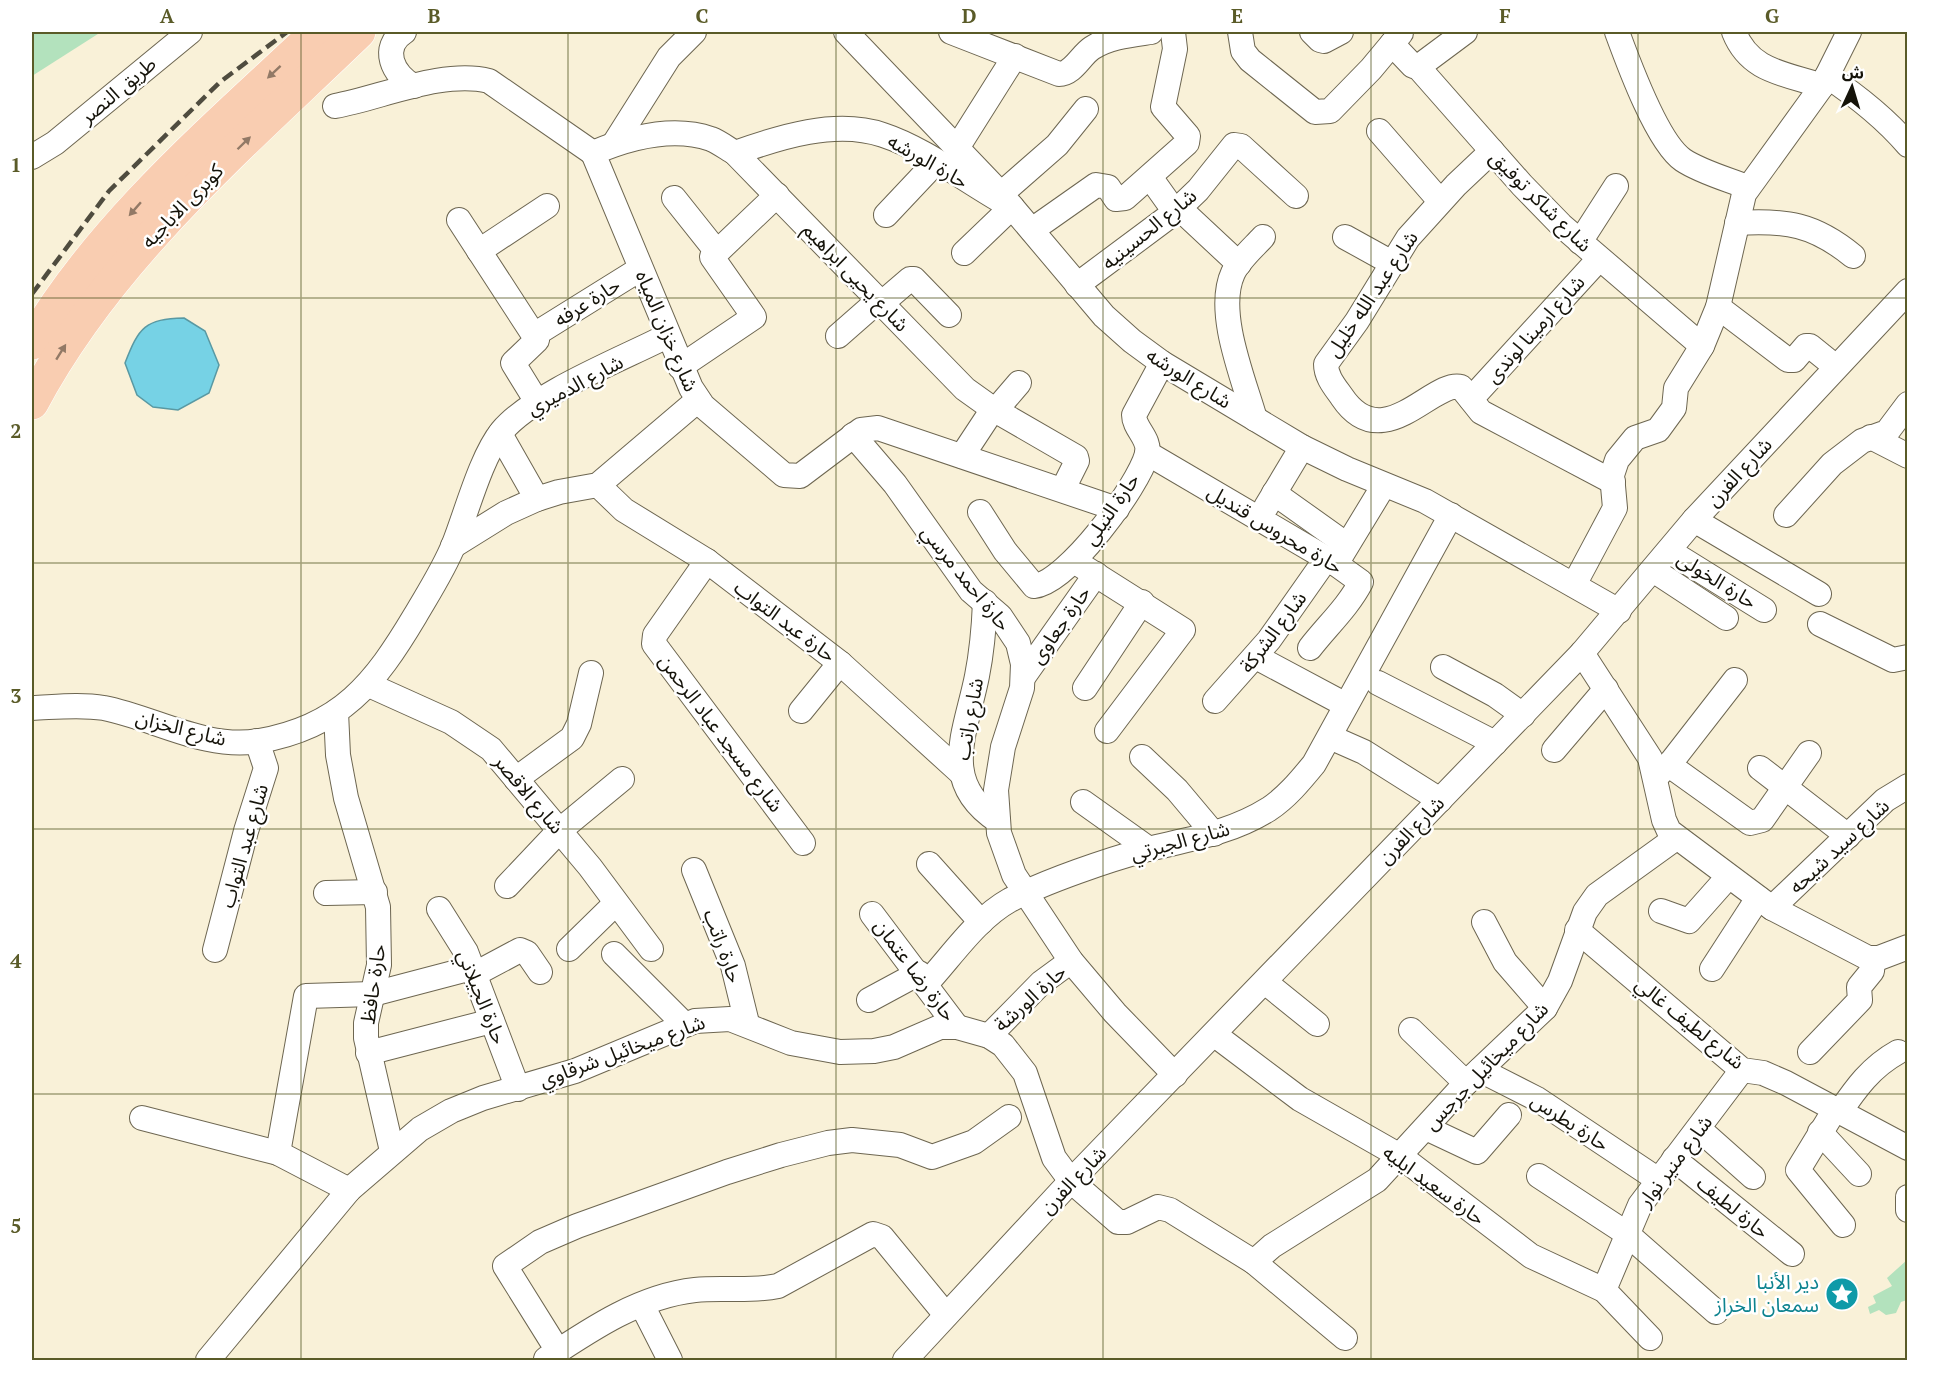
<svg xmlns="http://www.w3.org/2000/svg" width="1939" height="1392" viewBox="0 0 1939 1392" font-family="'PT Serif','Noto Sans Arabic',serif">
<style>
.green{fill:#b3e2bd}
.water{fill:#76d2e5;stroke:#5999a3;stroke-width:1.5}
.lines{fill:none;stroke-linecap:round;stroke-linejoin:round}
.minor-casing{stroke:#6d6651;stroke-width:26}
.highway-casing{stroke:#fff;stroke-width:34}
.minor{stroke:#fff;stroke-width:24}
.highway{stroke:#f9cdb1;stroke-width:33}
.rail{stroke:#4f4c3f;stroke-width:4.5;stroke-dasharray:12 6;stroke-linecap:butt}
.oneway{fill:#927966}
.grid{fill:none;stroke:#5a5b28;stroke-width:1.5;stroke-opacity:0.55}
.labels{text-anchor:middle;stroke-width:5;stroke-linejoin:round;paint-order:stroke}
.street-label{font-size:20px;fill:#15130a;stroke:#fff}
.culture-label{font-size:20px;fill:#0d838f;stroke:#fff;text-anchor:end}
.neatline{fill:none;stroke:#5a5b28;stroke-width:2}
.grid-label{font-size:20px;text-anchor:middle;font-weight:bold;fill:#5a5b28}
</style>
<rect width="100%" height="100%" fill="#f9f1d8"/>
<g class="green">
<path d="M 32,32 L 101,32 L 32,76 Z"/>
<path d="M 1907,1260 L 1907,1300 L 1901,1302 L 1896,1313 L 1886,1315 L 1879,1310 L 1870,1314 L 1868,1307 L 1876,1303 L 1873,1296 L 1892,1286 L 1887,1278 Z"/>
</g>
<path class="water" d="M 184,318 L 205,331 L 219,365 L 209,393 L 178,410 L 153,407 L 137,395 L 125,363 C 139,327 145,319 184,318 Z"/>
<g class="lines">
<defs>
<g id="minor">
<path d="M 404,32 C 380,47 393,76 414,86"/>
<path d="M 846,32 L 1001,194 L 1104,316 L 1132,341 L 1162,363 L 1302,447 L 1347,469 L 1425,501 L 1619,611"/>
<path d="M 951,32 L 1059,74 C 1073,74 1081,55 1092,48 C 1109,37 1130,35 1151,32"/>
<path d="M 1240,32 L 1243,51 L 1250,60 L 1315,112 L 1330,111 L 1371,69 L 1401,33"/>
<path d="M 1312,32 L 1320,40 L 1324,41 L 1341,32"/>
<path d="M 1617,32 C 1628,62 1657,142 1683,160 C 1701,172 1727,179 1747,187"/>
<path d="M 1734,32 C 1750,72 1784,73 1822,86"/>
<path d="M 1392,44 L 1413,66 L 1418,67 L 1522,185 L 1561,225 L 1702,346"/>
<path d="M 1418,67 L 1465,32"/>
<path d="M 1827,76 C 1857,96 1884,117 1908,145"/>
<path d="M 335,106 C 380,98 444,69 489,81 L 593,153"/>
<path d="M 1379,131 L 1440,201"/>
<path d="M 614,144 L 669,57 L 694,32"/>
<path d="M 957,148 L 1015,56"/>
<path d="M 1492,151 L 1456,185 L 1408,238 L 1357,321 L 1326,364 C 1326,377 1335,387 1342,397 C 1383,458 1433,379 1461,387 L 1481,412 L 1613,482"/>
<path d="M 593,153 L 691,388 L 703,406 L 784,475 L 800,476 L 861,430 L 878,428 L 1117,509"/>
<path d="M 593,153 C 628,138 673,126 711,139 C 719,142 728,149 735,153 L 965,389 L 993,409 L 1076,457 L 1077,461 L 1063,489"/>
<path d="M 735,153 C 780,137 836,119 883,135 C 926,149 971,185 1012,207 L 964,253"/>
<path d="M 32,157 L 55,143 L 190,32"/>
<path d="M 1150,177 L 1175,212"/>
<path d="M 1001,194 L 1057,145 L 1086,109"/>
<path d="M 674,198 L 717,252"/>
<path d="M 1179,208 L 1239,264"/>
<path d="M 886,215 L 935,163"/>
<path d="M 459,220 L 537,340 L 513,363 L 537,402"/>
<path d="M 1737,223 C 1786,220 1814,224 1853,256"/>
<path d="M 1032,230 L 1096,185 L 1108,187 L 1116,199 L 1125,198 L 1187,143 L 1188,136 L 1163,107 L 1175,49 L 1173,32"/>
<path d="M 1345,237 L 1392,263"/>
<path d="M 1580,242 L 1616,186"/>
<path d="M 479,251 L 547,206"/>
<path d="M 1077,285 L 1175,212 L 1198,190 L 1234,145 L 1241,146 L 1296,196"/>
<path d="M 882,303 L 910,279 L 914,279 L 949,315"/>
<path d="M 1718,307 L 1788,360 L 1794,360 L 1806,346 L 1810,346 L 1836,367"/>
<path d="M 534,335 L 640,269"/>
<path d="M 838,336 L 879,300"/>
<path d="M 680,367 L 754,317 L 712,257 L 777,195"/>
<path d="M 1471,399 L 1599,259"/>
<path d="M 1255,419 C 1244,380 1215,312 1233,273 C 1239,260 1253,248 1263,237"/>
<path d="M 500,434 L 537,499"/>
<path d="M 853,435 L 895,484 L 971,591 L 1000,616 L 1018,643 L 1023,664 L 1022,688 L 1003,747 L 996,790 L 999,833 L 1014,875 L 1071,961 L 1115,1013 L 1175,1075"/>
<path d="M 1871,437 L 1908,456"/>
<path d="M 1147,453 L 1336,564 L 1361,582 C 1348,607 1327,626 1310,648"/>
<path d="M 962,456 L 993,409 L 1001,404 L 1019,383"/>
<path d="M 598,485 L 624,510 L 707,561 L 840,663 L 960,772"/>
<path d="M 1274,493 L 1347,545"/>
<path d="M 1266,507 L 1302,447"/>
<path d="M 980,512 L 1005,551 L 1034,586 C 1067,583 1138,487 1147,454 C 1151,439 1134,429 1134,415 L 1162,363"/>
<path d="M 1786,515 L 1832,464 L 1862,441 L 1887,432 L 1908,404"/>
<path d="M 1694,520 L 1819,594"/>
<path d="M 453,546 L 506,513 L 537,499 L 559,492 L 598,485 L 698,400"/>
<path d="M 1669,551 L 1764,610"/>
<path d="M 707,561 L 655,635 L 654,644 L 803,843"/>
<path d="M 1074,561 L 1183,630 L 1107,731"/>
<path d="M 1336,564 L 1384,485"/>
<path d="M 1653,570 L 1726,618"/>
<path d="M 1574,585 L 1615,508 L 1612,475 L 1617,460 L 1635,438 L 1658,430 L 1674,408 L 1676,388 L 1702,346 L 1718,307 L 1744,194 L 1822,86 L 1849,32"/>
<path d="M 985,602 C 984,627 982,651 977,676 C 966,732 938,782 998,821"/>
<path d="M 1820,624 L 1893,660 L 1908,657"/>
<path d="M 1582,653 L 1650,758 L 1664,820 L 1669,831 L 1772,908 L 1868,958 L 1879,958 L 1908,947"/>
<path d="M 1256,657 L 1346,705"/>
<path d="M 1443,667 L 1495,695 L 1523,715"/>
<path d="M 1024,676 L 1096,574"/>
<path d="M 1378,683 L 1495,743"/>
<path d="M 369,685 L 451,722 L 491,749 L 590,867 L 651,949"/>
<path d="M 1085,688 L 1142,602"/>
<path d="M 1215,701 L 1269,640 L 1326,559"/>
<path d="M 32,708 C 56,707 80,704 104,708 C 155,718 205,750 259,741 C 341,727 375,683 415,616 C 429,592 444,569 454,544 C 467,511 481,457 502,431 C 533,394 622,359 667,336"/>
<path d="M 801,711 L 840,663"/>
<path d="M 336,712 L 338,755 L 346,798 L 378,907 L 379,965 L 366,1023 L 366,1038 L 392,1151"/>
<path d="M 1330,737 L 1364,752 L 1440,800"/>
<path d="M 1554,750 L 1606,689"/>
<path d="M 1142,757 L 1177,790 L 1214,834"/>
<path d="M 1669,765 L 1750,823 L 1762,820 L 1809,753"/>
<path d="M 1760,768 L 1848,836"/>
<path d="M 1657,776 L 1672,761 L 1735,680"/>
<path d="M 516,779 L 572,738 L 579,724 L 591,673"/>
<path d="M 1083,802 L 1149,849"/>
<path d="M 929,864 L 981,922"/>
<path d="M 694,870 L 733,966 L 747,1023"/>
<path d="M 507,886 L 559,831 L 622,779"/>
<path d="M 326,893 L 375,892"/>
<path d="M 1772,908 L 1885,800 L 1908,786"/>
<path d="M 439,909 L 466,952 L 518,1089"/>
<path d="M 1661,911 L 1689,921 L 1728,877"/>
<path d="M 872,914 L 957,1027"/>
<path d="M 1484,922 L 1505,962 L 1545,1008"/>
<path d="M 1577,930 L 1742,1070 L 1763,1073 L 1786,1083 L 1908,1148"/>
<path d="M 569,949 L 616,903"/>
<path d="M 215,950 L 246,831 L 266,768 L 257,741"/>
<path d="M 614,954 L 684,1024"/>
<path d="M 1712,969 L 1758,898"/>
<path d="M 475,974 L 520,950 L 527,953 L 540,972"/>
<path d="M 1265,982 L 1317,1024"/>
<path d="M 926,984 C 952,956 976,919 1010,900 C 1046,881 1108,860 1148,849 C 1190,839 1231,833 1269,809 C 1287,797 1300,781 1314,764 L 1451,515"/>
<path d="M 869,1000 L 919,973"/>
<path d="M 1411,1030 L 1466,1083"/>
<path d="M 1215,1035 L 1300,1099 L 1400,1156 L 1531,1256 L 1604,1290 L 1650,1338"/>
<path d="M 989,1036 L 1041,983 L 1071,961"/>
<path d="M 1810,1052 L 1860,1000 L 1859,987 L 1872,971 L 1873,959"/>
<path d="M 368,1053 L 492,1021"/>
<path d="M 1480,1070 L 1537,1099 L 1657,1179"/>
<path d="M 1834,1111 L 1798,1170 L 1843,1225"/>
<path d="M 1839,1113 C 1856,1088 1871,1067 1898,1052"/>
<path d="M 142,1118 L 278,1153 L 349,1190"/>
<path d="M 1426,1128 L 1477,1152 L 1509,1115"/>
<path d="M 1699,1129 L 1753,1177"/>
<path d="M 1820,1132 L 1859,1174"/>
<path d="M 278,1153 L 306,996 L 373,994 L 472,968"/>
<path d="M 1674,1159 L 1792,1254"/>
<path d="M 1539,1176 L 1626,1233 L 1716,1312"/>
<path d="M 1908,1197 L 1908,1210"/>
<path d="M 1254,1262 L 1272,1246 L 1377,1180 L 1466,1083 L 1545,1008 L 1560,981 L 1585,912 L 1597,895 L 1676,838"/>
<path d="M 1604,1290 L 1640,1205 L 1742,1070"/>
<path d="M 642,1305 L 670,1360"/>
<path d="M 558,1351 L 505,1266 L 540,1242 L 577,1226 L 727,1172 L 781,1155 L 828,1143 L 852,1140 L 900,1145 L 932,1157 L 974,1142 L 1009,1117"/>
<path d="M 546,1359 C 591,1329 640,1296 695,1290 C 723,1287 750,1292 778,1286 L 873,1234 L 882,1237 L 946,1315"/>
<path d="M 208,1360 L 349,1190 L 420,1129 L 451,1111 L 483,1098 L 575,1071 L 695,1021 L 730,1019 L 791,1043 L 840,1052 L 874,1051 L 894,1047 L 940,1027 L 957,1027 L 989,1036 L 1003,1045 L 1025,1073 L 1054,1158 L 1071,1181 L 1118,1222 L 1127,1222 L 1158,1207 L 1170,1210 L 1254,1262 L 1345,1338"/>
<path d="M 905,1360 L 1071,1181 L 1582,653 L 1694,520 L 1908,291"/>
</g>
<g id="highway">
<path d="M 32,343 C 101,224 217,126 317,32"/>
<path d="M 32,403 C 110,256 241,146 359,32"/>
</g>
</defs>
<use href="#minor" class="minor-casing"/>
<use href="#highway" class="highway-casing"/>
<use href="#minor" class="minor"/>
<use href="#highway" class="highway"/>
<path class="rail" d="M 32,294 L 109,191 L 220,82 L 287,32"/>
</g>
<defs><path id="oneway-solid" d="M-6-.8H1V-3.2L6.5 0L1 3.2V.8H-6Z" transform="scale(1.5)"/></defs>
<g class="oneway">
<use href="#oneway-solid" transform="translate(274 72) rotate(137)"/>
<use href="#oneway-solid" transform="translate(244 143) rotate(-44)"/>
<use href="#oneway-solid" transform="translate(135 209) rotate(131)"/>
<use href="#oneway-solid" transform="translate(61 352) rotate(-58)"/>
</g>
<path class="grid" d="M 301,32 L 301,1360M 568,32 L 568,1360M 836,32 L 836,1360M 1103,32 L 1103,1360M 1371,32 L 1371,1360M 1638,32 L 1638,1360M 32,298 L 1908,298M 32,563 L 1908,563M 32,829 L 1908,829M 32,1094 L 1908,1094"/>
<defs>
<symbol id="sight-disc" viewBox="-11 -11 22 22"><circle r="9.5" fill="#0f9aa8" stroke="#fff"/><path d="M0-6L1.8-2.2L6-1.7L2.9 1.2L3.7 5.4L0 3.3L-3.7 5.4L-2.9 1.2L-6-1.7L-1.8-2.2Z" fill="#fff"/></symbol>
</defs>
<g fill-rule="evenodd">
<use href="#sight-disc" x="1823" y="1275" width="38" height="38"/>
</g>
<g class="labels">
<g class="street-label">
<text transform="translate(118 90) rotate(-40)" y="7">طريق النصر</text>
<text transform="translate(928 161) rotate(30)" y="7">حارة الورشه</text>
<text transform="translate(1541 201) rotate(45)" y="7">شارع شاكر توفيق</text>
<text transform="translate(182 206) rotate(-46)" y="7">كوبرى الاباجيه</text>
<text transform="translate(1149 229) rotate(-39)" y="7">شارع الحسينيه</text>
<text transform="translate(856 277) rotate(46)" y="7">شارع يحيى ابراهيم</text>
<text transform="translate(1372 294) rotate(-56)" y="7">شارع عبد الله خليل</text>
<text transform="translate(587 302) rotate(-32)" y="7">حارة عرفه</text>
<text transform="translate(1535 329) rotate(-48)" y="7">شارع ارمينا لوندى</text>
<text transform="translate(667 331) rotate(67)" y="7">شارع خزان المياه</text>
<text transform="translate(1189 378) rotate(32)" y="7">شارع الورشه</text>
<text transform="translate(575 385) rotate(-28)" y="7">شارع الدميري</text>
<text transform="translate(1739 472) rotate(-47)" y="7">شارع الفرن</text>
<text transform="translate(1111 509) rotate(-55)" y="7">حارة النيلي</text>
<text transform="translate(1275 529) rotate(31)" y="7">حارة محروس قنديل</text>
<text transform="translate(966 578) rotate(51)" y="7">حارة احمد مرسي</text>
<text transform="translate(1717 580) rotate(32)" y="7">حارة الخولى</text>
<text transform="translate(785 621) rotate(37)" y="7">حارة عبد التواب</text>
<text transform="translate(1060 625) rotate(-55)" y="7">حارة جعاوى</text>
<text transform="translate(1273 632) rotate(-53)" y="7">شارع الشركة</text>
<text transform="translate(969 719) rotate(-80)" y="7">شارع راتب</text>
<text transform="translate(181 728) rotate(14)" y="7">شارع الخزان</text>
<text transform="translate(721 733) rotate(53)" y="7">شارع مسجد عباد الرحمن</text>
<text transform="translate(529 794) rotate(50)" y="7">شارع الاقصر</text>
<text transform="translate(1411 830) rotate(-46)" y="7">شارع الفرن</text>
<text transform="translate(1180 841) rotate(-15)" y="7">شارع الجبرتي</text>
<text transform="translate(244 846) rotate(-74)" y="7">شارع عبد التواب</text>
<text transform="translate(1839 846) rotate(-43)" y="7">شارع سيد شيحه</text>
<text transform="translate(723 946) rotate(70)" y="7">حارة راتب</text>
<text transform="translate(915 970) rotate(53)" y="7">حارة رضا عتمان</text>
<text transform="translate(373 984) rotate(-82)" y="7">حارة حافظ</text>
<text transform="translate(482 997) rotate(68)" y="7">حارة الجيلاني</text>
<text transform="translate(1030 998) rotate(-42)" y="7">حارة الورشة</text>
<text transform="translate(1690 1023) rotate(39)" y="7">شارع لطيف غالي</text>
<text transform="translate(622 1051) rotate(-20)" y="7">شارع ميخائيل شرقاوي</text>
<text transform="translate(1486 1066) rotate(-46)" y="7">شارع ميخائيل جرجس</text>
<text transform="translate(1570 1122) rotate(33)" y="7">حارة بطرس</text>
<text transform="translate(1675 1161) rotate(-53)" y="7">شارع منير نوار</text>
<text transform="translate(1073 1180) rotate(-46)" y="7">شارع الفرن</text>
<text transform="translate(1434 1185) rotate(36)" y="7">حارة سعيد ايليه</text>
<text transform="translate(1733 1207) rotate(39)" y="7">حارة لطيف</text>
</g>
<g class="culture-label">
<text x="1819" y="1289">دير الأنبا<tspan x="1819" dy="23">سمعان الخراز</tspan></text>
</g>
</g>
<rect width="1939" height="1392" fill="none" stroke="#ffffff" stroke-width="66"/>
<g transform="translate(1852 87) rotate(4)" stroke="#ffffff" stroke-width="4.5" paint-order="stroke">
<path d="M0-4.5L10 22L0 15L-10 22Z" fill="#15130a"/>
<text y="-9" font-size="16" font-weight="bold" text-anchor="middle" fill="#15130a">ش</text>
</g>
<rect x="33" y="33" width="1873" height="1326" class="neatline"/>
<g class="grid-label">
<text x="167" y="23">A</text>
<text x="434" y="23">B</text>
<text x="702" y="23">C</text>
<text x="969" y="23">D</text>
<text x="1237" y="23">E</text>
<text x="1505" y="23">F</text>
<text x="1772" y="23">G</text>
<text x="16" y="172">1</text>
<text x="16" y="438">2</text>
<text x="16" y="703">3</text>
<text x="16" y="968">4</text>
<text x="16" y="1233">5</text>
</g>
</svg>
